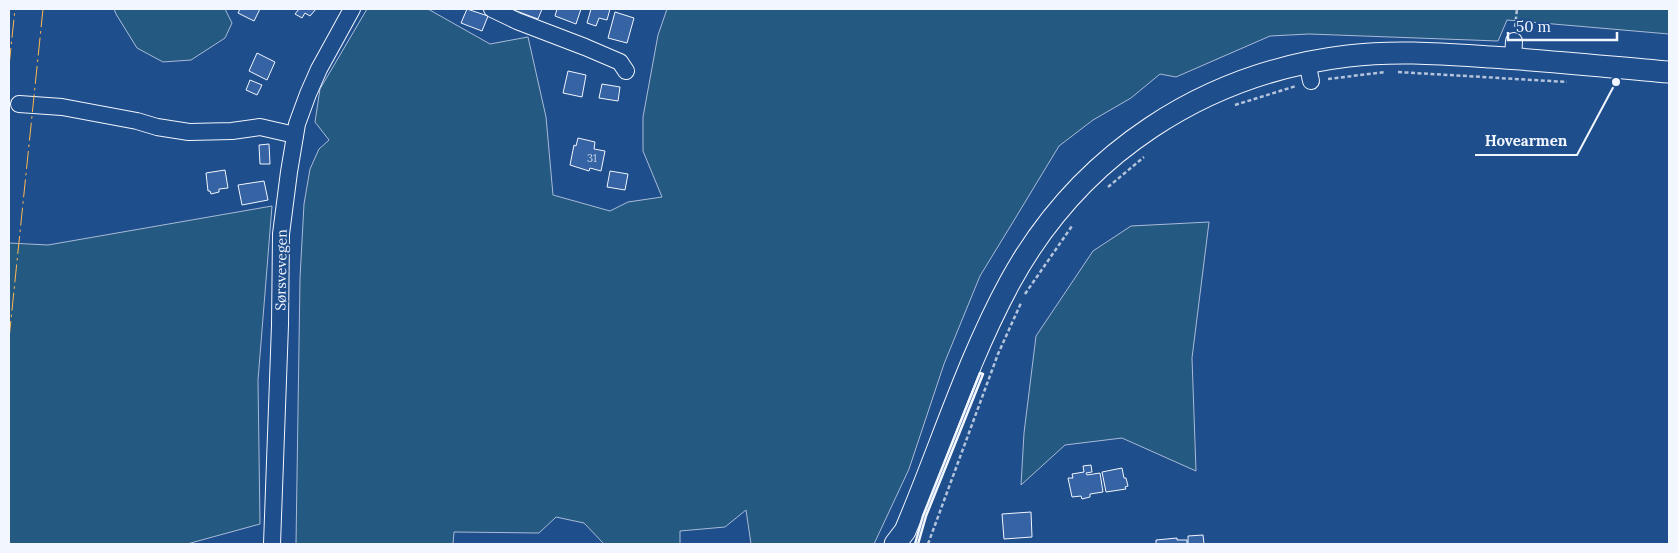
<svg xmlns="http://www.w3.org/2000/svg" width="1678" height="553" viewBox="0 0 1678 553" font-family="Lora,serif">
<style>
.green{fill:#245a82;stroke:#a8bbd7}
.building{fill:#3563a3;stroke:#f2f6ff}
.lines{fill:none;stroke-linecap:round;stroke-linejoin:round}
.minor-casing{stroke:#f2f6ff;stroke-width:18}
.major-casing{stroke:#f2f6ff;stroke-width:23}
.path{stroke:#b3c4dc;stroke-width:2.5;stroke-dasharray:4 2.5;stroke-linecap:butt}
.minor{stroke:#1f4e8c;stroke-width:16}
.major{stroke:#1f4e8c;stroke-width:21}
.wall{stroke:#f2f6ff;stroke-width:2.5}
.power{stroke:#ffb74d;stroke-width:1;stroke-dasharray:18 4 2.5 4;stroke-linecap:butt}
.labels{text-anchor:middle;stroke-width:4;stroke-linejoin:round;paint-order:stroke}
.number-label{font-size:11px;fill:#c3d1e8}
.street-label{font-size:14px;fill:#f2f6ff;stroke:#1f4e8c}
.leader{fill:none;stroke:#f2f6ff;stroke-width:2}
.callout-dot{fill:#f2f6ff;stroke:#1f4e8c;stroke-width:2}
.callout-label{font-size:15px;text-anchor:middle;font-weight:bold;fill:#f2f6ff;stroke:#1f4e8c;stroke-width:4;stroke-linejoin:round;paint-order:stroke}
</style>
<rect width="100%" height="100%" fill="#1f4e8c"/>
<g class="green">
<path d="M 114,9 L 225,9 L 232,23 L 225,38 L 191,60 L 163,62 L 137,48 L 116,14 Z"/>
<path d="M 367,9 L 428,9 L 490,44 L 528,37 L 546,117 L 553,195 L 610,211 L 628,202 L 662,197 L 643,151 L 643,117 L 658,35 L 667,9 L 1669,9 L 1669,34 L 1507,20 L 1498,41 L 1309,34 L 1270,36 L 1176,77 L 1160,74 L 1131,98 L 1093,120 L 1059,146 L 1013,222 L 980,276 L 944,364 L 909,469 L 874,544 L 751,544 L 746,510 L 725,527 L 680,531 L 680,544 L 604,544 L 584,523 L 556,517 L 539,533 L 454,532 L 453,544 L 296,544 L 300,278 L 304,204 L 310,169 L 319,149 L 329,140 L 315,122 L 320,89 Z"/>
<path d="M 272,206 L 258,380 L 260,524 L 187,544 L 9,544 L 9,243 L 48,245 Z"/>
<path d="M 1209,222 L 1192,358 L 1196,471 L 1122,438 L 1065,445 L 1021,485 L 1024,433 L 1036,336 L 1093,251 L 1131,226 Z"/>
</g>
<g class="building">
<path d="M 240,9 L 260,9 L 254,21 L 238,13 Z"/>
<path d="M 299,9 L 316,9 L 310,16 L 305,13 L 302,18 L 295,14 Z"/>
<path d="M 467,9 L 488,16 L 482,31 L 461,23 Z"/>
<path d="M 511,9 L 542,9 L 538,19 Z"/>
<path d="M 557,9 L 581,9 L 576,24 L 555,16 Z"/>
<path d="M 591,9 L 610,9 L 607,20 L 599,18 L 596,26 L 587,23 Z"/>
<path d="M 615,12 L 634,18 L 627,43 L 608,38 Z"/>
<path d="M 257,53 L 275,62 L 267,80 L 249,71 Z"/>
<path d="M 568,71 L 586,75 L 582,97 L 563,93 Z"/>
<path d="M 250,80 L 262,85 L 257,95 L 246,90 Z"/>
<path d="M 602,84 L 620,87 L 618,101 L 599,98 Z"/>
<path d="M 578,138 L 595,142 L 594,149 L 605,151 L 601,171 L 590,168 L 589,171 L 570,165 L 574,145 L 576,146 Z"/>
<path d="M 269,144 L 270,164 L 260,164 L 259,145 Z"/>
<path d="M 225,170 L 228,188 L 219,189 L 219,192 L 211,194 L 210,191 L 208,191 L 206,173 Z"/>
<path d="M 610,171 L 628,174 L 625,190 L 607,187 Z"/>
<path d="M 264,181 L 268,200 L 242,205 L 238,185 Z"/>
<path d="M 1091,465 L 1092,472 L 1086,473 L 1087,475 L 1100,473 L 1103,492 L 1090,494 L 1090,497 L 1082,499 L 1081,496 L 1072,497 L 1068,478 L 1073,478 L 1072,474 L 1084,472 L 1083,466 Z"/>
<path d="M 1122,468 L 1124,478 L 1126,478 L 1128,486 L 1125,487 L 1126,489 L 1106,492 L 1102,472 Z"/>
<path d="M 1031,512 L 1032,537 L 1004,539 L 1002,514 Z"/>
<path d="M 1203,535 L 1204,544 L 1188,544 L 1188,536 Z"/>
<path d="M 1177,538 L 1177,540 L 1187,540 L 1187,544 L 1156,544 L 1156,540 Z"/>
</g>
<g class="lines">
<defs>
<g id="minor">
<path d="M 492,9 L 517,21 L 585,47 L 620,62 L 626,71"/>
<path d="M 1513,59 L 1514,41"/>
<path d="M 1307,62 L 1311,81"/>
<path d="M 19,104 L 62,107 L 137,121 L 157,127 L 189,132 L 232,131 L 260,127 L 295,135"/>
<path d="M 272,544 L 280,325 L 281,234 L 289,172 L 297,124 L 308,94 L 319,69 L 352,9"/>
</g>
<path id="major" d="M 895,544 L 905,531 C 940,449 967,361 1010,282 C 1080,154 1204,73 1348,56 C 1396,50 1444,54 1491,57 C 1551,61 1610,67 1669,72"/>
</defs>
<use href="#minor" class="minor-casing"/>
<use href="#major" class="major-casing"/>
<g class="path">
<path d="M 1515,27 L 1517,9"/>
<path d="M 1398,72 L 1567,82"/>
<path d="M 1328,79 L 1385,72"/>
<path d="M 1235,105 L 1296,86"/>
<path d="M 1108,187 L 1144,157"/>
<path d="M 1025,294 L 1072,226"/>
<path d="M 928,544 L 998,354 L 1021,303"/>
</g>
<use href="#minor" class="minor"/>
<use href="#major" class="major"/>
<path class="wall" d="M 915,544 L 923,516 L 980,373 L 983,374 L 926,516 L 918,544"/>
<g class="power">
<path d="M 9,66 L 15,9"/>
<path d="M 9,339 L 43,9"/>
</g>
</g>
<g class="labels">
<g class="number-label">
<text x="592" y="162">31</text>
</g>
<g class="street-label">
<text transform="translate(281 270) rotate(-89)" y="5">Sørsvevegen</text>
</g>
</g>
<path class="leader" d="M1616 82L1577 155H1475"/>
<circle class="callout-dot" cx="1616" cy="82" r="5"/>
<g class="callout-label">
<text x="1526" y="146">Hovearmen</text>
</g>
<rect width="1678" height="553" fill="none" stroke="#f2f6ff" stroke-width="20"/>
<path d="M1508 32v8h109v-8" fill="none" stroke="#f2f6ff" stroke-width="2.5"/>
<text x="1516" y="32" font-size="15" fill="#f2f6ff" stroke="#1f4e8c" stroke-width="4" paint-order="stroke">50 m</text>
</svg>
